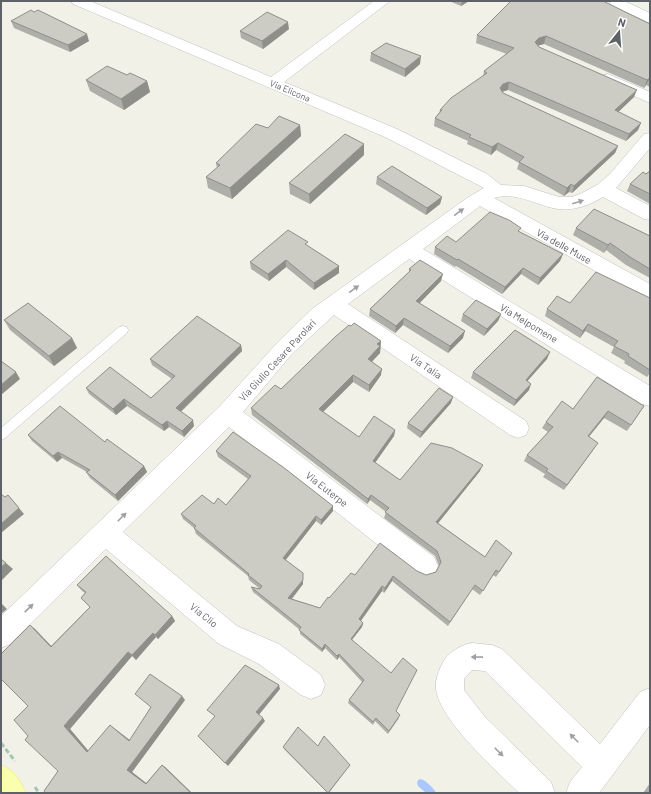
<svg xmlns="http://www.w3.org/2000/svg" width="651" height="794" viewBox="0 0 651 794" font-family="Barlow,sans-serif">
<style>
.lines{fill:none;stroke-linecap:round;stroke-linejoin:round}
.stream{fill:#aac7ff;fill-rule:evenodd}
.service-casing{stroke:#bfbfc6;stroke-width:1}
.minor-casing{stroke:#bfbfc6;stroke-width:1}
.primary-casing{stroke:#f2e960;stroke-width:1}
.path{stroke:#9ec9b4;stroke-width:3;stroke-dasharray:5 2.5;stroke-linecap:butt}
.service{fill:#fff;fill-rule:evenodd}
.minor{fill:#fff;fill-rule:evenodd}
.primary{fill:#faffaf;fill-rule:evenodd}
.wall{fill:#afafa9}
.shaded-wall{fill:#8f8f89}
.building{fill:#ccccc4;stroke:#8f8f89}
.oneway{fill:#9fa0a4}
.labels{text-anchor:middle;stroke-width:3.5;stroke-linejoin:round;paint-order:stroke}
.far-street-label{font-size:9px;fill:#5f6168;stroke:#fff}
.street-label{font-size:10px;fill:#5f6168;stroke:#fff}
</style>
<rect width="100%" height="100%" fill="#f1f1e8"/>
<g class="lines">
<path class="stream" d="M 421,779 C 426,781 434,788 436,793 L 426,793 L 418,786 L 417,783 L 418,780 Z"/>
<defs>
<path id="service" d="M 123,326 L 127,327 L 128,330 L 127,333 L 5,438 L 1,440 L 1,428 L 119,327 Z"/>
<g id="minor">
<path d="M 71,1 L 90,1 L 271,77 L 374,1 L 390,1 L 284,82 L 397,129 L 487,174 L 501,185 L 524,186 L 559,197 L 572,197 L 580,194 L 597,185 L 610,174 L 644,134 L 650,133 L 650,148 L 616,188 L 650,206 L 650,220 L 644,219 L 603,197 C 590,205 574,211 558,209 C 537,206 517,191 494,198 L 650,284 L 650,301 L 643,298 L 480,206 L 423,249 L 650,386 L 650,406 L 642,404 L 409,259 L 348,304 L 526,421 L 529,428 L 526,435 L 518,438 L 510,435 L 334,315 L 292,354 L 243,412 L 434,557 L 438,566 L 434,575 L 425,578 L 416,575 L 229,427 L 123,532 L 237,626 L 279,644 L 321,675 L 325,685 L 321,695 L 311,699 L 301,695 L 259,664 L 219,644 L 106,549 L 10,644 L 1,648 L 1,616 L 220,406 L 278,342 L 312,309 L 467,198 L 484,188 L 385,137 L 73,4 Z"/>
<path d="M 611,1 L 624,1 L 650,13 L 650,23 L 612,6 L 610,3 Z"/>
<path d="M 608,74 L 650,92 L 650,103 L 602,82 L 600,79 L 602,76 Z"/>
<path d="M 472,643 L 492,645 L 502,649 L 600,744 L 640,692 L 650,688 L 650,725 L 599,793 L 566,793 L 570,782 L 582,767 L 485,671 L 472,670 L 464,679 L 464,690 L 485,717 L 551,782 L 555,793 L 519,793 C 496,770 440,721 436,689 C 435,681 438,673 441,666 C 447,653 458,646 472,643 Z"/>
</g>
<path id="primary" d="M 1,765 C 14,771 20,780 26,793 L 1,793 Z"/>
</defs>
<use href="#service" class="service-casing"/>
<use href="#minor" class="minor-casing"/>
<use href="#primary" class="primary-casing"/>
<g class="path">
<path d="M 1,743 L 15,761"/>
<path d="M 35,787 L 39,793"/>
</g>
<use href="#service" class="service"/>
<use href="#minor" class="minor"/>
<use href="#primary" class="primary"/>
</g>
<g class="wall">
<path d="M 449,1 L 469,1 L 461,6 Z"/>
<path d="M 11,21 L 89,41 L 70,52 L 14,28 Z"/>
<path d="M 650,24 L 650,87 L 646,85 L 644,88 L 544,44 L 538,45 L 539,47 L 634,97 L 618,112 L 641,123 L 638,130 L 626,141 L 508,90 L 502,91 L 503,93 L 618,146 L 615,153 L 572,193 L 569,192 L 564,196 L 517,169 L 519,163 L 496,150 L 491,155 L 467,144 L 468,141 L 434,126 L 435,118 L 439,113 L 440,110 L 483,76 L 484,71 L 507,54 L 476,43 L 477,35 Z"/>
<path d="M 289,29 L 263,49 L 241,38 L 240,31 Z"/>
<path d="M 371,53 L 420,64 L 405,77 L 370,61 Z"/>
<path d="M 127,75 L 147,81 L 150,92 L 124,110 L 90,91 L 86,80 Z"/>
<path d="M 300,125 L 301,136 L 232,199 L 208,188 L 206,177 L 217,168 L 216,163 L 268,128 Z"/>
<path d="M 364,155 L 310,204 L 290,194 L 289,183 Z"/>
<path d="M 650,171 L 650,204 L 627,191 L 630,184 Z"/>
<path d="M 377,177 L 442,197 L 440,204 L 426,215 L 376,184 Z"/>
<path d="M 576,228 L 650,236 L 650,278 L 626,265 L 606,250 L 604,253 L 573,235 Z"/>
<path d="M 520,232 L 563,254 L 560,261 L 538,285 L 521,274 L 502,294 L 456,266 L 455,267 L 434,254 L 435,247 L 456,242 Z"/>
<path d="M 308,246 L 339,266 L 339,273 L 314,290 L 286,267 L 269,281 L 251,269 L 250,262 Z"/>
<path d="M 409,269 L 441,281 L 419,303 L 463,338 L 448,353 L 403,325 L 395,333 L 369,316 L 370,309 L 409,272 Z"/>
<path d="M 650,298 L 650,373 L 647,377 L 624,363 L 625,361 L 611,353 L 614,347 L 585,331 L 580,338 L 545,316 L 547,309 L 570,303 Z"/>
<path d="M 463,314 L 501,314 L 498,321 L 484,336 L 461,321 Z"/>
<path d="M 4,320 L 72,338 L 77,348 L 54,366 L 10,330 Z"/>
<path d="M 351,326 L 381,341 L 380,353 L 372,361 L 381,375 L 369,392 L 353,382 L 323,412 L 359,437 L 395,430 L 394,436 L 375,463 L 400,480 L 480,471 L 438,523 L 485,557 L 512,553 L 496,577 L 493,575 L 480,595 L 472,589 L 448,626 L 392,581 L 384,593 L 382,591 L 361,621 L 363,623 L 362,627 L 352,640 L 396,711 L 399,718 L 388,734 L 375,721 L 373,725 L 348,703 L 349,700 L 362,682 L 339,657 L 337,660 L 325,648 L 322,652 L 300,634 L 300,630 L 253,592 L 251,587 L 260,589 L 249,580 L 248,576 L 196,534 L 194,528 L 183,519 L 181,514 L 214,504 L 226,505 L 248,479 L 218,457 L 216,451 L 333,511 L 321,525 L 316,521 L 286,560 L 303,578 L 303,584 L 292,599 L 320,608 L 329,598 L 355,575 L 417,571 L 426,575 L 436,572 L 439,566 L 435,556 L 384,518 L 386,512 L 370,500 L 367,504 L 252,415 L 251,408 L 281,389 Z"/>
<path d="M 241,345 L 242,351 L 181,412 L 194,426 L 184,437 L 169,427 L 164,431 L 127,406 L 116,415 L 89,394 L 86,388 L 151,398 L 172,379 L 152,365 L 150,359 Z"/>
<path d="M 547,359 L 527,381 L 529,390 L 514,406 L 471,378 L 473,372 Z"/>
<path d="M 451,403 L 420,438 L 407,428 L 408,423 Z"/>
<path d="M 644,406 L 627,431 L 604,418 L 589,437 L 594,449 L 564,490 L 543,477 L 545,474 L 524,461 L 527,455 L 548,432 L 542,428 L 546,422 L 573,409 Z"/>
<path d="M 28,435 L 105,442 L 144,466 L 147,472 L 118,501 L 90,478 L 86,472 L 87,472 L 62,458 L 57,462 L 32,441 Z"/>
<path d="M 77,585 L 172,616 L 175,621 L 158,639 L 156,637 L 136,660 L 132,656 L 70,729 L 88,751 L 114,728 L 130,740 L 185,700 L 132,772 L 146,783 L 162,765 L 165,767 L 192,793 L 46,793 L 58,771 L 28,736 L 28,706 L 30,625 L 35,629 L 51,646 L 90,607 L 81,598 L 85,593 L 82,591 Z"/>
<path d="M 318,746 L 349,766 L 329,793 L 328,793 L 284,749 L 283,747 Z"/>
<path d="M 650,783 L 650,793 L 643,793 Z"/>
</g>
<g class="shaded-wall">
<path d="M 462,1 L 469,1 L 461,6 Z"/>
<path d="M 288,22 L 289,29 L 263,49 L 262,41 Z"/>
<path d="M 87,34 L 89,41 L 70,52 L 68,45 Z"/>
<path d="M 546,36 L 544,44 L 537,46 L 535,42 L 539,38 Z"/>
<path d="M 421,56 L 420,64 L 405,77 L 405,69 Z"/>
<path d="M 650,78 L 646,85 L 644,88 L 647,80 Z"/>
<path d="M 147,81 L 150,92 L 124,110 L 121,99 Z"/>
<path d="M 509,82 L 508,90 L 502,92 L 500,88 L 503,84 Z"/>
<path d="M 637,90 L 634,97 L 612,118 L 615,110 Z"/>
<path d="M 641,123 L 638,130 L 626,141 L 629,134 Z"/>
<path d="M 300,125 L 301,136 L 232,199 L 230,188 Z"/>
<path d="M 498,143 L 496,150 L 491,155 L 492,147 Z"/>
<path d="M 364,144 L 364,155 L 310,204 L 309,194 Z"/>
<path d="M 618,146 L 615,153 L 572,193 L 574,186 Z"/>
<path d="M 571,184 L 569,192 L 564,196 L 567,188 Z"/>
<path d="M 442,197 L 440,204 L 426,215 L 427,208 Z"/>
<path d="M 610,243 L 606,250 L 604,253 L 608,245 Z"/>
<path d="M 563,254 L 560,261 L 538,285 L 540,278 Z"/>
<path d="M 286,260 L 286,267 L 269,281 L 268,274 Z"/>
<path d="M 339,266 L 339,273 L 314,290 L 314,283 Z"/>
<path d="M 523,268 L 521,274 L 502,294 L 505,287 Z"/>
<path d="M 443,274 L 441,281 L 415,308 L 416,301 Z"/>
<path d="M 501,314 L 498,321 L 484,336 L 487,329 Z"/>
<path d="M 404,318 L 403,325 L 395,333 L 396,326 Z"/>
<path d="M 588,324 L 585,331 L 580,338 L 583,331 Z"/>
<path d="M 465,331 L 463,338 L 448,353 L 450,346 Z"/>
<path d="M 72,338 L 77,348 L 54,366 L 49,356 Z"/>
<path d="M 381,341 L 380,353 L 368,366 L 368,359 L 377,344 Z"/>
<path d="M 241,345 L 242,351 L 178,414 L 176,408 Z"/>
<path d="M 550,352 L 547,359 L 523,386 L 526,380 Z"/>
<path d="M 382,369 L 381,375 L 369,392 L 369,385 Z"/>
<path d="M 16,372 L 20,379 L 1,395 L 1,385 Z"/>
<path d="M 353,375 L 353,382 L 319,416 L 319,409 Z"/>
<path d="M 531,384 L 529,390 L 514,406 L 516,400 Z"/>
<path d="M 453,397 L 451,403 L 420,438 L 422,432 Z"/>
<path d="M 124,399 L 127,406 L 116,415 L 113,409 Z"/>
<path d="M 608,411 L 604,418 L 584,442 L 588,436 Z"/>
<path d="M 193,420 L 194,426 L 184,437 L 182,431 Z"/>
<path d="M 167,421 L 169,427 L 164,431 L 162,425 Z"/>
<path d="M 395,430 L 394,436 L 372,467 L 373,461 Z"/>
<path d="M 58,452 L 62,458 L 57,462 L 53,456 Z"/>
<path d="M 483,465 L 480,471 L 435,527 L 436,522 Z"/>
<path d="M 144,466 L 147,472 L 118,501 L 115,495 Z"/>
<path d="M 8,495 L 24,514 L 1,533 L 1,524 Z"/>
<path d="M 371,495 L 370,500 L 367,504 L 368,499 Z"/>
<path d="M 333,506 L 333,511 L 321,525 L 321,520 Z"/>
<path d="M 316,516 L 316,521 L 283,563 L 283,558 Z"/>
<path d="M 6,563 L 13,569 L 1,581 L 1,567 Z"/>
<path d="M 303,573 L 303,584 L 289,602 L 288,598 Z"/>
<path d="M 393,576 L 392,581 L 384,593 L 385,588 Z"/>
<path d="M 382,586 L 382,591 L 359,623 L 359,619 Z"/>
<path d="M 1,603 L 7,609 L 1,614 Z"/>
<path d="M 172,616 L 175,621 L 158,639 L 155,635 Z"/>
<path d="M 363,623 L 362,627 L 350,642 L 351,639 Z"/>
<path d="M 30,625 L 35,629 L 56,651 L 51,647 Z"/>
<path d="M 153,633 L 156,637 L 136,660 L 132,655 Z"/>
<path d="M 325,644 L 325,648 L 322,652 L 322,649 Z"/>
<path d="M 128,652 L 132,656 L 70,729 L 92,755 L 87,752 L 64,726 Z"/>
<path d="M 339,654 L 339,657 L 337,660 L 337,656 Z"/>
<path d="M 279,685 L 280,689 L 258,716 L 256,712 Z"/>
<path d="M 182,696 L 185,700 L 132,772 L 150,786 L 146,784 L 127,770 Z"/>
<path d="M 263,718 L 265,721 L 228,766 L 225,763 Z"/>
<path d="M 110,725 L 114,728 L 133,743 L 129,741 Z"/>
<path d="M 162,765 L 165,767 L 192,793 L 191,793 Z"/>
</g>
<g class="building">
<path d="M 511,1 L 603,1 L 650,24 L 650,78 L 647,80 L 546,36 L 539,38 L 535,42 L 539,47 L 637,90 L 615,110 L 641,123 L 629,134 L 509,82 L 503,84 L 500,88 L 503,93 L 618,146 L 574,186 L 571,184 L 567,188 L 519,162 L 524,157 L 498,143 L 492,147 L 469,137 L 471,135 L 435,118 L 442,110 L 440,110 L 451,98 L 487,73 L 484,71 L 514,48 L 477,35 Z"/>
<path d="M 31,10 L 34,12 L 38,10 L 87,34 L 68,45 L 11,21 Z"/>
<path d="M 267,12 L 288,22 L 262,41 L 240,31 Z"/>
<path d="M 386,43 L 421,56 L 405,69 L 371,53 Z"/>
<path d="M 107,66 L 127,75 L 130,73 L 147,81 L 121,99 L 86,80 Z"/>
<path d="M 279,116 L 300,125 L 230,188 L 206,177 L 220,165 L 216,163 L 256,124 L 268,128 Z"/>
<path d="M 345,134 L 364,144 L 309,194 L 289,183 Z"/>
<path d="M 392,166 L 442,197 L 427,208 L 377,177 Z"/>
<path d="M 650,171 L 650,194 L 630,184 L 643,172 L 646,174 Z"/>
<path d="M 594,209 L 650,236 L 650,269 L 630,257 L 610,243 L 608,245 L 576,228 Z"/>
<path d="M 490,212 L 509,220 L 521,228 L 518,231 L 563,254 L 540,278 L 523,268 L 505,287 L 458,259 L 457,260 L 435,247 L 447,236 L 456,242 Z"/>
<path d="M 288,230 L 308,242 L 305,244 L 339,266 L 314,283 L 286,260 L 268,274 L 250,262 Z"/>
<path d="M 420,260 L 443,274 L 416,301 L 465,331 L 450,346 L 404,318 L 396,326 L 370,309 L 411,270 L 409,269 Z"/>
<path d="M 596,272 L 650,298 L 650,370 L 628,356 L 629,354 L 614,346 L 618,341 L 588,324 L 583,331 L 547,309 L 557,296 L 570,303 Z"/>
<path d="M 476,300 L 501,314 L 487,329 L 463,314 Z"/>
<path d="M 28,303 L 72,338 L 49,356 L 4,320 Z"/>
<path d="M 197,316 L 241,345 L 176,408 L 193,420 L 182,431 L 167,421 L 162,425 L 124,399 L 113,409 L 86,388 L 110,367 L 151,398 L 175,376 L 150,359 Z"/>
<path d="M 354,323 L 381,341 L 377,344 L 380,346 L 368,359 L 382,369 L 369,385 L 353,375 L 319,409 L 359,437 L 374,416 L 395,430 L 373,461 L 400,480 L 431,443 L 452,448 L 483,465 L 436,522 L 485,557 L 496,540 L 512,553 L 499,572 L 496,570 L 483,591 L 475,585 L 450,622 L 393,576 L 385,588 L 382,586 L 359,619 L 363,623 L 351,639 L 391,673 L 403,658 L 417,670 L 396,711 L 400,715 L 389,731 L 376,718 L 373,722 L 349,700 L 364,680 L 339,654 L 337,656 L 325,644 L 322,649 L 299,630 L 301,627 L 251,587 L 260,589 L 262,586 L 248,575 L 249,574 L 194,528 L 196,526 L 181,514 L 202,495 L 214,504 L 218,498 L 226,505 L 251,476 L 216,451 L 233,432 L 283,467 L 333,506 L 321,520 L 316,516 L 283,558 L 303,573 L 303,580 L 288,598 L 320,608 L 328,597 L 329,598 L 351,573 L 355,575 L 380,543 L 417,571 L 426,575 L 436,572 L 441,562 L 437,551 L 385,512 L 389,508 L 371,495 L 368,499 L 251,408 L 275,385 L 281,389 L 335,337 L 349,325 L 351,326 Z"/>
<path d="M 515,330 L 550,352 L 526,380 L 531,384 L 516,400 L 473,372 Z"/>
<path d="M 1,361 L 16,372 L 1,385 Z"/>
<path d="M 597,377 L 644,406 L 631,425 L 608,411 L 588,436 L 598,443 L 567,485 L 546,471 L 548,469 L 527,455 L 553,427 L 546,422 L 562,401 L 573,409 Z"/>
<path d="M 439,388 L 453,397 L 422,432 L 408,423 Z"/>
<path d="M 60,406 L 105,442 L 107,439 L 144,466 L 115,495 L 86,472 L 90,470 L 58,452 L 53,456 L 28,435 Z"/>
<path d="M 1,494 L 5,497 L 8,495 L 19,508 L 1,524 Z"/>
<path d="M 106,556 L 172,616 L 155,635 L 153,633 L 132,655 L 128,652 L 64,726 L 87,752 L 110,725 L 129,741 L 151,707 L 135,694 L 150,674 L 182,696 L 127,770 L 146,784 L 162,765 L 191,793 L 46,793 L 44,791 L 58,771 L 25,740 L 28,736 L 14,720 L 28,706 L 1,679 L 1,654 L 30,625 L 51,647 L 90,607 L 81,598 L 86,592 L 77,585 Z"/>
<path d="M 1,559 L 6,563 L 1,567 Z"/>
<path d="M 245,665 L 279,685 L 256,712 L 263,718 L 225,763 L 198,736 L 215,716 L 207,710 Z"/>
<path d="M 298,727 L 318,746 L 324,736 L 350,765 L 328,793 L 283,747 Z"/>
</g>
<defs><path id="oneway-solid" d="M-6-.8H1V-3.2L6.5 0L1 3.2V.8H-6Z"/></defs>
<g class="oneway">
<use href="#oneway-solid" transform="translate(578 202) rotate(-18)"/>
<use href="#oneway-solid" transform="translate(459 212) rotate(-36)"/>
<use href="#oneway-solid" transform="translate(354 289) rotate(-36)"/>
<use href="#oneway-solid" transform="translate(122 517) rotate(-45)"/>
<use href="#oneway-solid" transform="translate(29 608) rotate(-44)"/>
<use href="#oneway-solid" transform="translate(477 657) rotate(-179)"/>
<use href="#oneway-solid" transform="translate(574 738) rotate(-135)"/>
<use href="#oneway-solid" transform="translate(499 752) rotate(45)"/>
</g>
<g class="labels">
<g class="far-street-label">
<text transform="translate(290 91) rotate(23)" y="3">Via Elicona</text>
</g>
<g class="street-label">
<text transform="translate(564 246) rotate(29)" y="4">Via delle Muse</text>
<text transform="translate(529 323) rotate(31)" y="4">Via Melpomene</text>
<text transform="translate(277 360) rotate(-47)" y="4">Via Giulio Cesare Parolari</text>
<text transform="translate(426 366) rotate(34)" y="4">Via Talia</text>
<text transform="translate(327 489) rotate(38)" y="4">Via Euterpe</text>
<text transform="translate(204 615) rotate(39)" y="4">Via Clio</text>
</g>
</g>
<rect width="651" height="794" fill="none" stroke="#5f6168" stroke-width="4"/>
<g transform="translate(619 32) rotate(17)" stroke="#ffffff" stroke-width="3" paint-order="stroke">
<path d="M0-3L7 15L0 10L-7 15Z" fill="#5f6168"/>
<text y="-6" font-size="11" font-weight="bold" text-anchor="middle" fill="#5f6168">N</text>
</g>
</svg>
